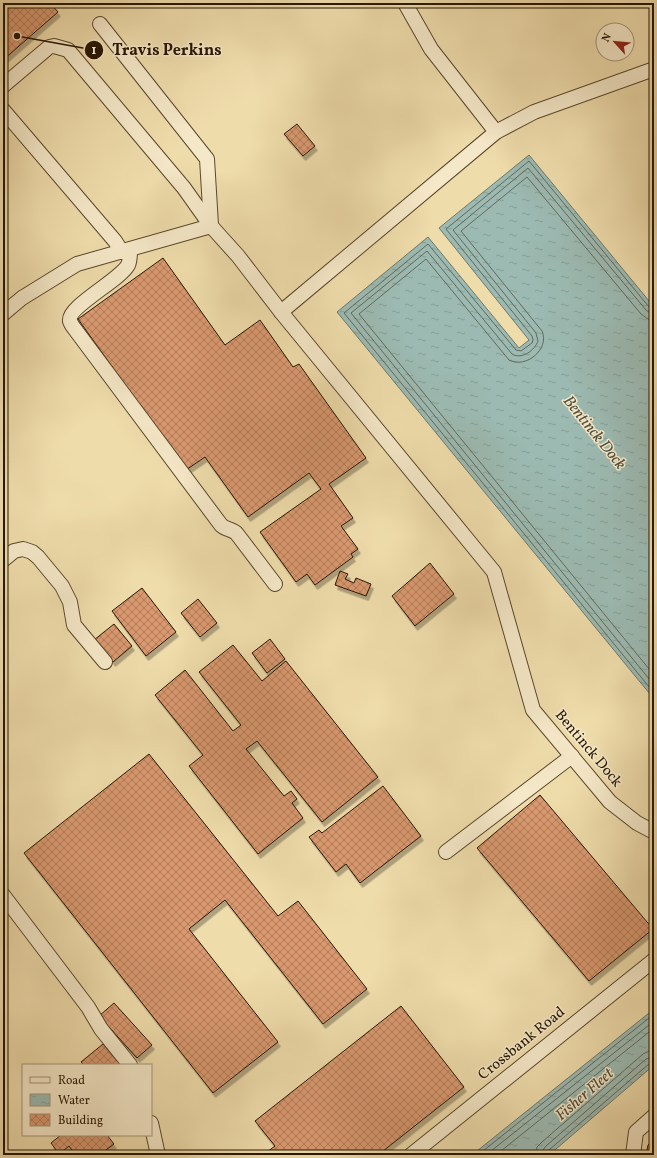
<svg xmlns="http://www.w3.org/2000/svg" width="657" height="1158" viewBox="0 0 657 1158" font-family="Vollkorn,serif">
<style>
.water{fill:url(#water-ripples);stroke:#6d786b}
.lines{fill:none;stroke-linecap:round;stroke-linejoin:round}
.shore{stroke:#626859;stroke-width:1}
.building{fill:url(#building-cross-hatch);stroke:#271600;filter:url(#shadow)}
.minor-casing{stroke:#59482b;stroke-width:16}
.minor{stroke:#f5e8c8;stroke-width:14}
.labels{text-anchor:middle;dominant-baseline:central;stroke-width:3;stroke-linejoin:round;paint-order:stroke}
.street-label{font-size:15px;fill:#271600;stroke:#f5e8c8}
.water-label{font-size:16px;font-style:italic;fill:#504f3e;stroke:#f5e8c8}
.leader{fill:none;stroke:#271600;stroke-width:1.5}
.callout-dot{fill:#271600;stroke:#f5e8c8;stroke-width:1.5}
.mark-label{font-size:12px;text-anchor:middle;font-weight:bold;fill:#fff}
.callout-label{font-size:16px;text-anchor:middle;font-weight:bold;fill:#271600;stroke:#f5e8c8;stroke-width:3;stroke-linejoin:round;paint-order:stroke}
</style>
<defs>
<pattern id="water-ripples" width="26" height="14" patternUnits="userSpaceOnUse"><rect width="26" height="14" fill="#9cbab2"/><path d="M2 4q2-2 4 0t4 0M15 11q2-2 4 0t4 0" fill="none" stroke="#869f97"/></pattern>
<pattern id="building-cross-hatch" width="8" height="8" patternUnits="userSpaceOnUse"><rect width="8" height="8" fill="#d9986f"/><path d="M0 0l8 8M0 8l8-8" fill="none" stroke="#b07b59"/></pattern>
<filter id="shadow"><feDropShadow dx="2.5" dy="4.5" stdDeviation="0" flood-color="#0004"/></filter>
</defs>
<rect width="100%" height="100%" fill="#efdcab"/>
<filter id="stains"><feTurbulence type="fractalNoise" baseFrequency=".005" numOctaves="4"/><feColorMatrix values="0 0 0 0 .2 0 0 0 0 .09 0 0 0 0 .02 0 0 0 .5 -.17"/></filter>
<radialGradient id="worn" r=".72"><stop offset=".6" stop-color="#630" stop-opacity="0"/><stop offset="1" stop-color="#630" stop-opacity=".3"/></radialGradient>
<g class="water">
<path d="M 529,155 L 654,307 L 654,699 L 337,312 L 428,237 L 519,348 L 529,340 L 439,228 Z"/>
<path d="M 654,1009 L 654,1065 L 549,1155 L 472,1155 Z"/>
</g>
<g class="lines">
<g class="shore">
<path d="M 654,309 L 649,307 L 529,161 L 446,229 L 532,336 L 533,340 L 532,343 L 521,351 L 516,350 L 428,244 L 344,313 L 654,693"/>
<path d="M 654,314 L 650,313 L 646,310 L 528,168 L 453,230 L 536,333 L 538,341 C 535,350 522,360 512,354 L 427,251 L 351,313 L 654,685"/>
<path d="M 654,320 L 648,319 L 641,314 L 527,177 L 461,231 L 542,331 C 550,349 526,369 509,360 L 426,259 L 359,314 L 654,675"/>
<path d="M 478,1155 L 654,1014"/>
<path d="M 486,1155 L 654,1021"/>
<path d="M 496,1155 L 654,1028"/>
<path d="M 536,1155 L 537,1147 L 542,1142 L 643,1054 L 649,1051 L 654,1051"/>
<path d="M 542,1155 L 543,1150 L 546,1146 L 646,1059 L 654,1057"/>
<path d="M 547,1155 L 549,1150 L 650,1063 L 654,1062"/>
</g>
</g>
<g class="building">
<path d="M 3,3 L 50,3 L 58,12 L 3,60 Z"/>
<path d="M 297,124 L 315,146 L 303,156 L 284,134 Z"/>
<path d="M 163,258 L 225,345 L 260,320 L 293,367 L 299,364 L 366,458 L 329,484 L 353,518 L 341,526 L 358,549 L 351,554 L 353,557 L 315,585 L 307,574 L 296,582 L 260,532 L 321,489 L 309,473 L 248,517 L 205,457 L 186,470 L 78,319 Z"/>
<path d="M 430,563 L 454,594 L 415,626 L 392,596 Z"/>
<path d="M 340,571 L 348,574 L 345,579 L 354,583 L 356,578 L 371,584 L 366,596 L 335,585 Z"/>
<path d="M 142,588 L 176,632 L 146,656 L 112,611 Z"/>
<path d="M 198,599 L 217,623 L 200,637 L 181,613 Z"/>
<path d="M 114,624 L 132,646 L 113,662 L 94,640 Z"/>
<path d="M 270,639 L 285,659 L 267,673 L 252,653 Z"/>
<path d="M 233,645 L 262,681 L 286,661 L 378,777 L 322,822 L 257,741 L 246,749 L 284,796 L 291,791 L 297,799 L 292,803 L 303,818 L 258,854 L 189,766 L 203,755 L 155,695 L 185,670 L 233,731 L 241,725 L 199,672 Z"/>
<path d="M 149,754 L 278,916 L 298,901 L 367,989 L 323,1024 L 225,900 L 189,929 L 278,1042 L 213,1093 L 24,853 Z"/>
<path d="M 383,786 L 421,836 L 360,883 L 346,864 L 336,872 L 309,837 L 319,830 L 322,833 Z"/>
<path d="M 540,795 L 653,929 L 589,981 L 477,848 Z"/>
<path d="M 114,1003 L 152,1045 L 137,1058 L 99,1016 Z"/>
<path d="M 401,1006 L 464,1087 L 378,1155 L 263,1155 L 275,1146 L 255,1121 Z"/>
<path d="M 103,1044 L 121,1065 L 84,1065 L 81,1062 Z"/>
<path d="M 61,1135 L 107,1135 L 114,1144 L 99,1155 L 76,1155 L 69,1146 L 59,1154 L 51,1143 Z"/>
<path d="M 654,1140 L 654,1155 L 646,1155 L 648,1145 Z"/>
</g>
<g class="lines">
<defs>
<g id="minor">
<path d="M 405,3 L 431,49 L 496,132"/>
<path d="M 100,24 L 207,159 L 211,225"/>
<path d="M 3,86 L 49,47 L 54,46 L 68,50 L 184,188 L 211,226"/>
<path d="M 3,110 L 115,241 L 122,252"/>
<path d="M 130,250 C 130,255 130,261 128,265 C 120,280 67,307 70,321 C 71,325 75,329 77,332 L 221,525 C 226,530 233,529 237,534 L 275,584"/>
<path d="M 281,312 L 496,132 L 534,112 L 654,69"/>
<path d="M 3,314 L 22,298 L 77,264 L 211,226 L 238,256 L 281,312 L 494,572 L 533,710 L 610,802 L 637,823 L 654,832"/>
<path d="M 3,560 L 14,551 L 23,549 L 32,552 L 38,557 L 62,586 L 70,602 L 74,625 L 105,662"/>
<path d="M 446,852 L 572,756"/>
<path d="M 3,895 L 88,1007 L 101,1029 L 130,1065"/>
<path d="M 151,1123 L 158,1155"/>
<path d="M 411,1155 L 654,960"/>
<path d="M 633,1155 L 636,1132 L 654,1116"/>
</g>
</defs>
<use href="#minor" class="minor-casing"/>
<use href="#minor" class="minor"/>
</g>
<g class="labels">
<g class="street-label">
<text transform="translate(588 749) rotate(50)">Bentinck Dock</text>
<text transform="translate(522 1044) rotate(-39)">Crossbank Road</text>
</g>
<g class="water-label">
<text transform="translate(594 433) rotate(51)">Bentinck Dock</text>
<text transform="translate(585 1095) rotate(-41)">Fisher Fleet</text>
</g>
</g>
<path class="leader" d="M17 36L94 50"/>
<g class="callout-dot">
<circle cx="17" cy="36" r="4"/>
<circle cx="94" cy="50" r="10"/>
</g>
<g class="mark-label">
<text x="94" y="54">1</text>
</g>
<g class="callout-label">
<text x="167" y="55">Travis Perkins</text>
</g>
<rect width="657" height="1158" fill="none" stroke="#efdcab" stroke-width="16"/>
<rect x="4" y="4" width="649" height="1150" fill="none" stroke="#271600" stroke-width="2"/>
<rect x="8" y="8" width="641" height="1142" fill="none" stroke="#271600"/>
<rect x="22" y="1064" width="130" height="72" fill="#f5e8c8" stroke="#a39478"/>
<rect x="30" y="1077" width="20" height="6" fill="#f5e8c8" stroke="#a39478"/>
<text x="58" y="1084" font-size="12" fill="#271600">Road</text>
<rect x="30" y="1094" width="20" height="12" fill="url(#water-ripples)" stroke="#a39478"/>
<text x="58" y="1104" font-size="12" fill="#271600">Water</text>
<rect x="30" y="1114" width="20" height="12" fill="url(#building-cross-hatch)" stroke="#a39478"/>
<text x="58" y="1124" font-size="12" fill="#271600">Building</text>
<g transform="translate(615 42) rotate(297)"><circle r="19" fill="#f5e8c8" stroke="#a39478"/>
<path d="M0-3L7 15L0 10L-7 15Z" fill="#8f2418"/>
<text y="-6" font-size="11" font-weight="bold" text-anchor="middle" fill="#271600">N</text>
</g>
<rect width="100%" height="100%" filter="url(#stains)"/>
<rect width="100%" height="100%" fill="url(#worn)"/>
</svg>
